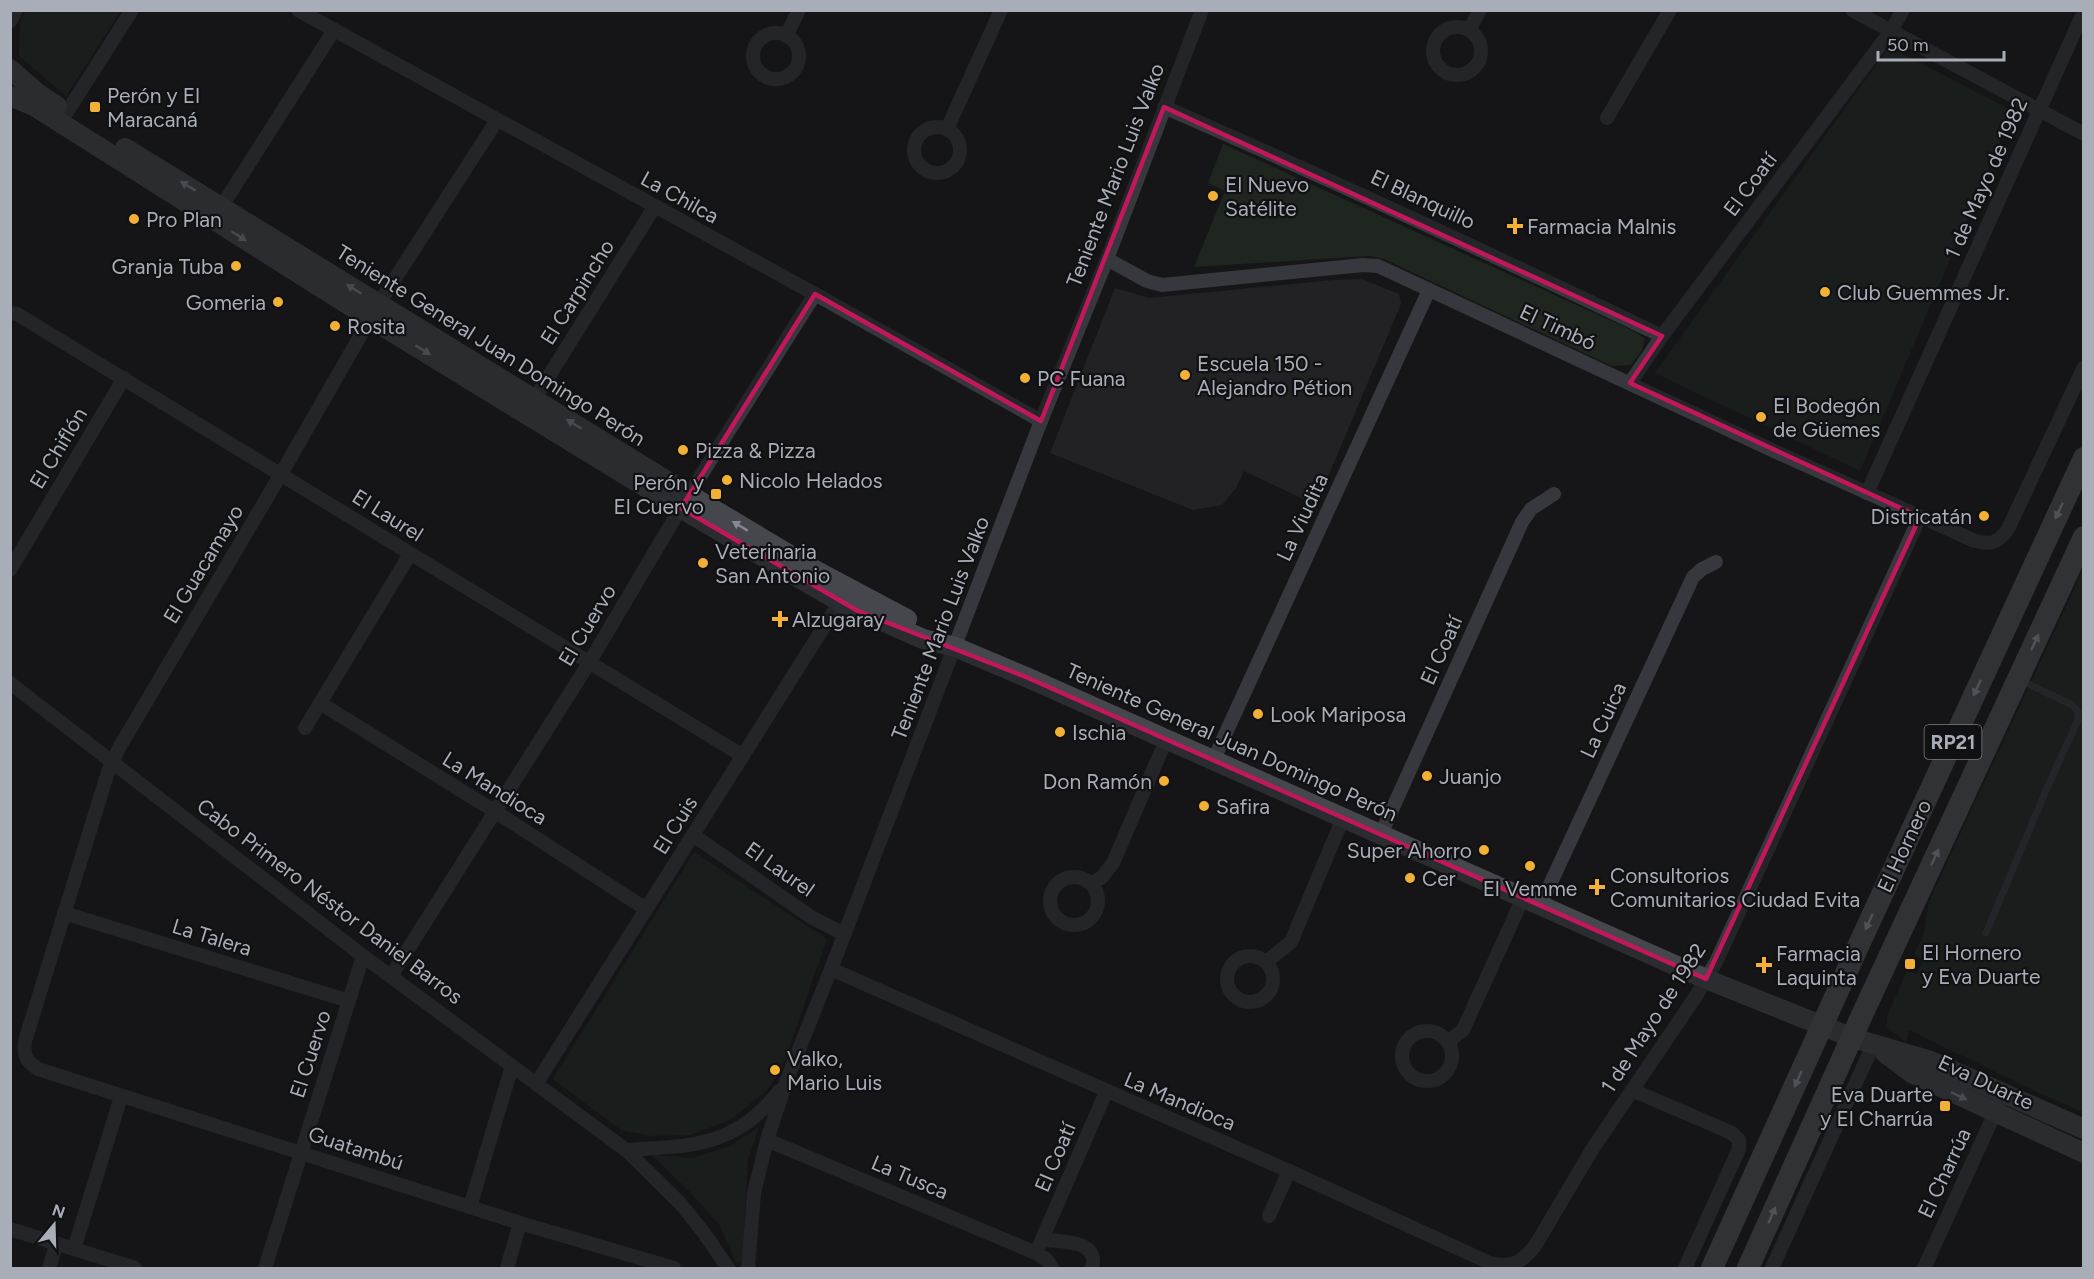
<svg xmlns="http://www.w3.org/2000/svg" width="2094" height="1279" viewBox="0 0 2094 1279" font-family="Figtree,sans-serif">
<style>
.built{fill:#222225}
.green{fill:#1e261f}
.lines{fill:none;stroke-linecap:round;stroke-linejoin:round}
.service{stroke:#37383d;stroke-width:7}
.minor{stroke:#37383d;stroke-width:14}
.tertiary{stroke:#37383d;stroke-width:16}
.secondary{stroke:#45474d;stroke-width:20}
.primary{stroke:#53555c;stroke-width:22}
.oneway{fill:#858993}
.oneway2{fill:#979ba6}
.marked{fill:none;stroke:#c2185b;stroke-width:4.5;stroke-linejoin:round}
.poi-dot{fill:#f2b134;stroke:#111113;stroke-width:2}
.labels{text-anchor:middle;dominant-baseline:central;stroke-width:4.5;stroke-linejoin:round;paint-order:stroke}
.shield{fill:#111113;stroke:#7b7e86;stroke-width:1.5}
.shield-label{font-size:20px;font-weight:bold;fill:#a8adb8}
.poi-label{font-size:21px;fill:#a8adb8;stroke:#111113;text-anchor:start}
.street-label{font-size:21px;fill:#a8adb8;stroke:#111113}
</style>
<rect width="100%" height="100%" fill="#161618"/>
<path class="built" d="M 1362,279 L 1399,294 L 1401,304 L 1316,505 L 1244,471 L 1236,488 L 1222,505 L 1193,510 L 1050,453 L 1115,288 L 1149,298 L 1333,280 Z"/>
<g class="green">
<path d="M 26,11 L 26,10 L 121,11 L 66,96 L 19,56 L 20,20 Z"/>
<path d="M 1889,47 L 2013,111 L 1860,471 L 1655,373 Z"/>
<path d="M 1223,144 L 1636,332 L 1645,339 L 1642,350 L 1631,365 L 1612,366 L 1384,259 L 1369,256 L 1194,267 L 1225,191 L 1208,183 Z"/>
<path d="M 2083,570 L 2083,1112 L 2041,1094 L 1909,1030 L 1906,1042 L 1887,1027 L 1887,1016 L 1907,971 L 1917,974 L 1923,959 L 1914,955 L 1924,933 L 1929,901 Z"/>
<path d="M 694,852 L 827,939 L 782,1068 L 767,1090 L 730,1120 L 690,1135 L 652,1136 L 621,1130 L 553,1079 Z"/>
<path d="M 759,1127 L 748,1160 L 742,1261 L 736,1262 L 719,1224 L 689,1191 L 652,1155 L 692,1158 L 728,1147 Z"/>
</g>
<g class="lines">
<path class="service" d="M 1986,933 L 2047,788 L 2078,720 L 2078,712 L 2072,705 L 2020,680"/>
<g class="minor">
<path d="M 298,10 L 815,294 L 1041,421"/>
<path d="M 1852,10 L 2084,134"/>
<circle cx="1457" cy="51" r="24"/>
<path d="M 1469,30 L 1480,10"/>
<circle cx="776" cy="56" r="23"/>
<path d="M 786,36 L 799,10"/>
<path d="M 1164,107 C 1332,180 1497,257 1662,336"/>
<path d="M 67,112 L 132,10"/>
<path d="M 1607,118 L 1670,10"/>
<path d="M 497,120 L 378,305 L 281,474 L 119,748 L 108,772 L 25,1041 C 23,1055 26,1061 38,1069 L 520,1223 L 674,1268"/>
<circle cx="937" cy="150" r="23"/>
<path d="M 947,129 L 1001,10"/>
<path d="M 222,206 L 334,30"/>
<path d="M 1107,259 L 1147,281 L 1162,285 L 1363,265 L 1378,266 L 1785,456 L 1975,541 C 1991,545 1998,543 2008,529 L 2084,367"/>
<path d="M 10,313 L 17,314 L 743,756"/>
<path d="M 1630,383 L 1662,336 L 1890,32 L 1903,10"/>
<path d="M 534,400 L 655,206"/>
<path d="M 1867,493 L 2084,11"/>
<path d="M 10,570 L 124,378"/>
<path d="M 10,683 L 363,956 L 626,1150 L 680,1203 L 704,1233 L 728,1268"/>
<path d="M 320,703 L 496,812 L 646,909"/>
<path d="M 305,728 L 410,554"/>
<path d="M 1213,761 L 1429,290"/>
<path d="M 1381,834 L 1522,522 L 1531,509 L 1554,494"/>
<path d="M 693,835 L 811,917 L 844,934"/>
<circle cx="1074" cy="901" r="24"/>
<path d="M 1091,884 L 1102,877 L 1113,863 L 1166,740"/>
<path d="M 1540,906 L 1693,577 L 1702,569 L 1716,562"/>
<path d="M 64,913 L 349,1001"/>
<circle cx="1250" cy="979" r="23"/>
<path d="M 1266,962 L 1291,942 L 1343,818"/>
<path d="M 831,969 L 1289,1171 L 1490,1263 C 1511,1269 1522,1262 1535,1246 L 1593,1148 L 1696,996 L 1716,962 L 1920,517"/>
<path d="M 391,976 L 589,663 L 686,499 L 815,294"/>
<circle cx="1427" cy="1056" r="25"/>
<path d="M 1448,1042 L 1463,1030 L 1523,898"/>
<path d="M 536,1084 L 844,595"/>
<path d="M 1632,1090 L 1732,1133 L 1739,1140 L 1739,1149 L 1685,1268"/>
<path d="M 767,1140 L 1036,1253 L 1047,1260 L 1052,1268"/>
<path d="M 626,1150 C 691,1146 736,1147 779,1091"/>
<path d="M 470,1207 L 512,1066"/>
<path d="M 1269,1216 L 1289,1171"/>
<path d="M 10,1229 L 135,1268"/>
<path d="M 1042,1240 C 1061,1241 1100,1240 1092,1268"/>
<path d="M 74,1249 L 121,1097"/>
<path d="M 1036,1253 L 1106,1092"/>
<path d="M 49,1268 L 56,1245"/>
<path d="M 265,1268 L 363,956"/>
<path d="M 507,1268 L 520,1223"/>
<path d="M 748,1268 L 754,1193 L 767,1140 L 786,1082 L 831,969 L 1041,421 L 1107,259 L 1202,10"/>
<path d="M 1772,1268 L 1873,1045"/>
<path d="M 1924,1268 L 1999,1104"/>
</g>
<path class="tertiary" d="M 10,20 L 15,10"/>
<g class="secondary">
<path d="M 10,69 L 36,92 L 57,106"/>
<path d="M 10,96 L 34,106 L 371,319 L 655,493 L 840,602 L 923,639 L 955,647 L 1026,677 L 1706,979 L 1853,1038 L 1928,1060 L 2084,1129"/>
<path d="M 125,148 L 708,506 L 815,570 L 907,619"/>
<path d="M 1885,1053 L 1913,1074 L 2084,1153"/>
</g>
<g class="primary">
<path d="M 1712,1268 L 1861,940 L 2084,458"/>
<path d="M 1748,1268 L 1862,1015 L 2084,537"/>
</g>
</g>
<defs><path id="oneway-solid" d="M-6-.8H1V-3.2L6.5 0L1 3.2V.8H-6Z" transform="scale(1.5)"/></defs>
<g class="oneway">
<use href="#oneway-solid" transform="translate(188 186) rotate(-149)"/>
<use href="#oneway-solid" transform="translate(239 236) rotate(32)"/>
<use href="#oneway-solid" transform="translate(354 289) rotate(-148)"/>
<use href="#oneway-solid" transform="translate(423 350) rotate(32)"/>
<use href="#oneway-solid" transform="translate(574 424) rotate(-148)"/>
<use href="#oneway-solid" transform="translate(740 526) rotate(-149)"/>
<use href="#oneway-solid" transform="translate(1959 1096) rotate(26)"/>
</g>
<g class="oneway2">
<use href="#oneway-solid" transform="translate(2059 511) rotate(115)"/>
<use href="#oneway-solid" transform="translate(2035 642) rotate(-65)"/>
<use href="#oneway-solid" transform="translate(1977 688) rotate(115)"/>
<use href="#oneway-solid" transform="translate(1935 857) rotate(-65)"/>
<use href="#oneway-solid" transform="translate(1869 922) rotate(115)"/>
<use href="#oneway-solid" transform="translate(1798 1079) rotate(114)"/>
<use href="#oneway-solid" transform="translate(1772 1215) rotate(-66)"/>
</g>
<path d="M0 0H2094V1279H0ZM 1164,107 L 1662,336 L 1630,383 L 1920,517 L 1706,979 L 1026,677 L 858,611 L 681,508 L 815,294 L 1041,421 Z" fill="#161618" fill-opacity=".55" fill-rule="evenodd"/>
<path class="marked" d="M 1164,107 L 1662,336 L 1630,383 L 1920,517 L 1706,979 L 1026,677 L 858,611 L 681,508 L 815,294 L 1041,421 Z"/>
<g class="poi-dot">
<rect x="89" y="101" width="12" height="12" rx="3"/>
<circle cx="1213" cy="196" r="6"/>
<circle cx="134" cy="219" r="6"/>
<path d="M1512 217h6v6h6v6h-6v6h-6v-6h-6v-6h6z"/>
<circle cx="236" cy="266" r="6"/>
<circle cx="1825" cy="292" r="6"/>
<circle cx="278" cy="302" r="6"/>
<circle cx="335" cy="326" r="6"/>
<circle cx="1185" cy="375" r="6"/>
<circle cx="1025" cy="378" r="6"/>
<circle cx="1761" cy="417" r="6"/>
<circle cx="683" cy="450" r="6"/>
<circle cx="727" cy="480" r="6"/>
<rect x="710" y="488" width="12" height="12" rx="3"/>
<circle cx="1984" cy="516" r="6"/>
<circle cx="703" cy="563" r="6"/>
<path d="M777 610h6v6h6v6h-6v6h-6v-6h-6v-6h6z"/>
<circle cx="1258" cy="714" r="6"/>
<circle cx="1060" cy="732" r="6"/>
<circle cx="1427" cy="776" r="6"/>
<circle cx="1164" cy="781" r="6"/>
<circle cx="1204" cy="806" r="6"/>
<circle cx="1484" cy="850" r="6"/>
<circle cx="1530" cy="866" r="6"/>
<circle cx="1410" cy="878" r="6"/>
<path d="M1594 878h6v6h6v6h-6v6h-6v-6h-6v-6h6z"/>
<rect x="1904" y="958" width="12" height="12" rx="3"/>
<path d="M1761 956h6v6h6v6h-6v6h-6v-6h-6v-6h6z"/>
<circle cx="775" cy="1070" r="6"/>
<rect x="1939" y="1100" width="12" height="12" rx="3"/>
</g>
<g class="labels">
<rect class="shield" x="1924.5" y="725" width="57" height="34" rx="4.5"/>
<g class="shield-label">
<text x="1953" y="742">RP21</text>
</g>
<g class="poi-label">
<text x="107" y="95">Perón y El<tspan x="107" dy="24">Maracaná</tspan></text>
<text x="1225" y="184">El Nuevo<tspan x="1225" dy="24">Satélite</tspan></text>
<text x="146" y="219">Pro Plan</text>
<text x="1527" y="226">Farmacia Malnis</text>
<text x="224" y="266" text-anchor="end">Granja Tuba</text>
<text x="1837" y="292">Club Guemmes Jr.</text>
<text x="266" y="302" text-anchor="end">Gomeria</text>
<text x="347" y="326">Rosita</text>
<text x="1197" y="363">Escuela 150 -<tspan x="1197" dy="24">Alejandro Pétion</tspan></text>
<text x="1037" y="378">PC Fuana</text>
<text x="1773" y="405">El Bodegón<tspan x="1773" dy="24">de Güemes</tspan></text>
<text x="695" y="450">Pizza &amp; Pizza</text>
<text x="739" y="480">Nicolo Helados</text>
<text x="704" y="482" text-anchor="end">Perón y<tspan x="704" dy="24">El Cuervo</tspan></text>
<text x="1972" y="516" text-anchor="end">Districatán</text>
<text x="715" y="551">Veterinaria<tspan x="715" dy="24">San Antonio</tspan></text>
<text x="792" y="619">Alzugaray</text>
<text x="1270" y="714">Look Mariposa</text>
<text x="1072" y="732">Ischia</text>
<text x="1439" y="776">Juanjo</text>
<text x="1152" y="781" text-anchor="end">Don Ramón</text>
<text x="1216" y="806">Safira</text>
<text x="1472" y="850" text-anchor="end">Super Ahorro</text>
<text x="1610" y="875">Consultorios<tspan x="1610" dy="24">Comunitarios Ciudad Evita</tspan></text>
<text x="1422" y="878">Cer</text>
<text x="1530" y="888" text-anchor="middle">El Vemme</text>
<text x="1922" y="952">El Hornero<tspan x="1922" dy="24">y Eva Duarte</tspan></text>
<text x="1776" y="953">Farmacia<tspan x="1776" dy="24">Laquinta</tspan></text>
<text x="787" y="1058">Valko,<tspan x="787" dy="24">Mario Luis</tspan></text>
<text x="1933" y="1094" text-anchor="end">Eva Duarte<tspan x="1933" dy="24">y El Charrúa</tspan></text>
</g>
<g class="street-label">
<text transform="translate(1115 175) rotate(-69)">Teniente Mario Luis Valko</text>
<text transform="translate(1986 178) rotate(-66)">1 de Mayo de 1982</text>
<text transform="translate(1750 184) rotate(-53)">El Coatí</text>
<text transform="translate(680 197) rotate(29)">La Chilca</text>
<text transform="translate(1423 199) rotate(25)">El Blanquillo</text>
<text transform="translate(577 292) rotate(-58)">El Carpincho</text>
<text transform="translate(1558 327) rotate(25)">El Timbó</text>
<text transform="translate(491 345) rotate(32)">Teniente General Juan Domingo Perón</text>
<text transform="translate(58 448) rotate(-59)">El Chiflón</text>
<text transform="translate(388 515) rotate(32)">El Laurel</text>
<text transform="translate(1302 517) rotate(-65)">La Viudita</text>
<text transform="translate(203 564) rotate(-59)">El Guacamayo</text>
<text transform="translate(587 625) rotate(-59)">El Cuervo</text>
<text transform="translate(940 628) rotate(-69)">Teniente Mario Luis Valko</text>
<text transform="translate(1441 650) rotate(-66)">El Coatí</text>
<text transform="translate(1603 720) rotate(-65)">La Cuica</text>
<text transform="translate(1232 742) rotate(24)">Teniente General Juan Domingo Perón</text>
<text transform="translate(495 788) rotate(32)">La Mandioca</text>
<text transform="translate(675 825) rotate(-58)">El Cuis</text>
<text transform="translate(1904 846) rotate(-65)">El Hornero</text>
<text transform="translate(780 869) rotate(35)">El Laurel</text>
<text transform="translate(330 901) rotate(37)">Cabo Primero Néstor Daniel Barros</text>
<text transform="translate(212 937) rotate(17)">La Talera</text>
<text transform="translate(1653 1018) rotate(-57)">1 de Mayo de 1982</text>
<text transform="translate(310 1054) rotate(-72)">El Cuervo</text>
<text transform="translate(1986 1082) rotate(25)">Eva Duarte</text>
<text transform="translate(1180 1101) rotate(23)">La Mandioca</text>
<text transform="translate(356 1148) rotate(18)">Guatambú</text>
<text transform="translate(1055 1157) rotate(-67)">El Coatí</text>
<text transform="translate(1944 1173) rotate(-65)">El Charrúa</text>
<text transform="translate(910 1177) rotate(23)">La Tusca</text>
</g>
</g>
<rect width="2094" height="1279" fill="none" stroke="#a8adb8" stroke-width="24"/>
<g transform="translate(54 1225) rotate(19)" stroke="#111113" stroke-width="4.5" paint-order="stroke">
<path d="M0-4.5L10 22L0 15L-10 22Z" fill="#a8adb8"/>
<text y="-9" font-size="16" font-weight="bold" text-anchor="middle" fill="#a8adb8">N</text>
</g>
<path d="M1878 51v9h126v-9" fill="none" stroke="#a8adb8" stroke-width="3"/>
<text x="1887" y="51" font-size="18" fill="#a8adb8" stroke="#111113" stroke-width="4.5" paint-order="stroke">50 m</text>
</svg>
